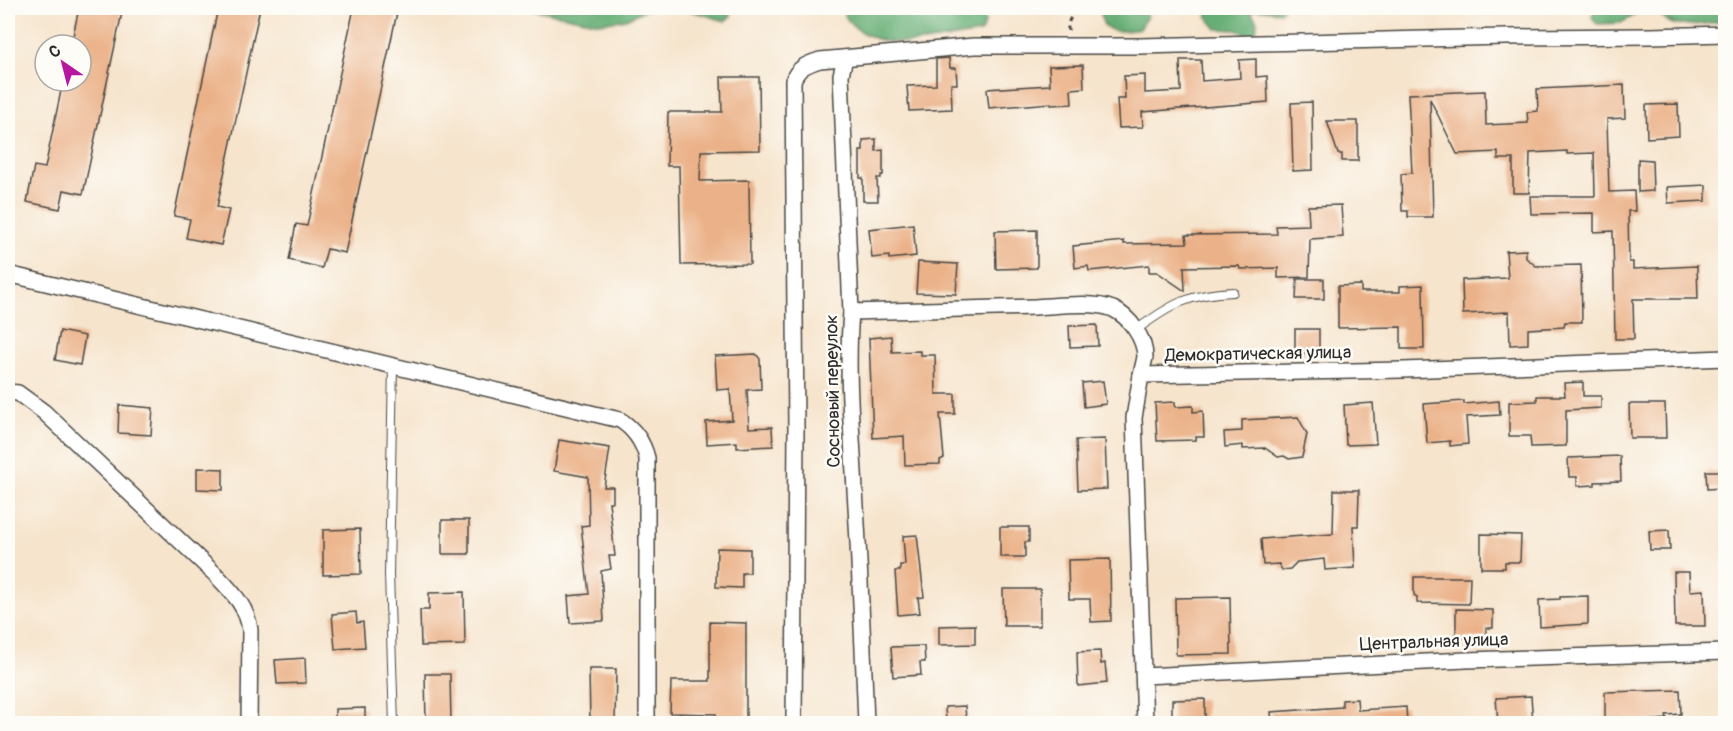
<svg xmlns="http://www.w3.org/2000/svg" width="1733" height="731" viewBox="0 0 1733 731" font-family="Pangolin,sans-serif">
<style>
.forest{fill:#66ae75;stroke:#486c50;stroke-width:1.5}
.building{fill:#ebb289}
.lines{fill:none;stroke-linecap:round;stroke-linejoin:round}
.service-casing{stroke:#494743;stroke-width:10}
.minor-casing{stroke:#494743;stroke-width:18}
.path{stroke:#494743;stroke-width:3;stroke-dasharray:4.5 4.5;stroke-linecap:butt}
.service{stroke:#fff;stroke-width:8}
.minor{stroke:#fff;stroke-width:15}
.labels{text-anchor:middle;dominant-baseline:central;stroke-width:5;stroke-linejoin:round;paint-order:stroke}
.street-label{font-size:18px;fill:#2b2b2b;stroke:#fdfcf7}
</style>
<rect width="100%" height="100%" fill="#fdfcf7"/>
<filter id="ink" filterUnits="userSpaceOnUse"><feTurbulence type="fractalNoise" baseFrequency=".0167" numOctaves="2"/><feDisplacementMap in="SourceGraphic" scale="12" xChannelSelector="R" yChannelSelector="G"/><feConvolveMatrix kernelMatrix="1 2 1 2 8 2 1 2 1" color-interpolation-filters="sRGB"/></filter>
<filter id="wash" filterUnits="userSpaceOnUse"><feTurbulence type="fractalNoise" baseFrequency=".008" numOctaves="4" result="noise"/><feDisplacementMap in="SourceGraphic" scale="24" xChannelSelector="R" yChannelSelector="G"/><feGaussianBlur stdDeviation="1.35" result="paint"/><feColorMatrix in="noise" values="0 0 0 0 0 0 0 0 0 0 0 0 0 0 0 0 0 1.4 0 .05"/><feComposite in="paint" operator="in"/></filter>
<g filter="url(#wash)">
<rect width="100%" height="100%" fill="#f6e4cc"/>
<g class="forest">
<path d="M 525,8 L 654,8 L 644,10 L 626,19 L 600,23 Z"/>
<path d="M 681,8 L 730,8 L 731,16 L 725,21 Z"/>
<path d="M 847,8 L 975,8 C 986,15 988,23 980,33 C 936,39 874,59 844,15 Z"/>
<path d="M 1104,8 L 1147,8 L 1147,16 L 1140,29 C 1123,32 1099,36 1101,10 Z"/>
<path d="M 1205,8 L 1283,8 L 1280,12 L 1255,9 L 1251,12 L 1257,21 L 1256,34 L 1251,36 L 1237,30 L 1217,29 L 1207,17 Z"/>
<path d="M 1595,8 L 1638,8 L 1635,15 L 1621,23 L 1597,24 L 1592,17 Z"/>
<path d="M 1658,8 L 1725,8 L 1725,21 C 1705,23 1664,35 1658,8 Z"/>
</g>
<g id="blocks">
<g class="building">
<path d="M 79,8 L 123,8 L 83,194 L 64,190 L 60,209 L 27,202 L 34,166 L 45,168 L 63,81 L 81,81 L 81,45 L 71,45 Z"/>
<path d="M 218,8 L 260,8 L 217,207 L 229,210 L 221,245 L 186,238 L 190,219 L 174,216 Z"/>
<path d="M 354,8 L 398,8 L 345,253 L 327,249 L 322,268 L 289,260 L 296,224 L 307,226 Z"/>
<path d="M 949,58 L 950,68 L 956,68 L 957,84 L 951,84 L 952,109 L 909,111 L 907,86 L 936,85 L 936,59 Z"/>
<path d="M 1256,59 L 1256,77 L 1267,76 L 1268,102 L 1142,112 L 1143,127 L 1119,128 L 1117,99 L 1125,99 L 1124,76 L 1145,75 L 1145,93 L 1181,91 L 1180,60 L 1201,60 L 1202,81 L 1240,78 L 1239,60 Z"/>
<path d="M 1083,65 L 1084,88 L 1071,89 L 1072,104 L 1051,105 L 1051,103 L 989,108 L 987,89 L 1050,85 L 1049,66 Z"/>
<path d="M 721,77 L 759,77 L 760,150 L 701,151 L 700,181 L 749,180 L 750,264 L 681,265 L 679,166 L 667,166 L 668,112 L 722,112 Z"/>
<path d="M 1624,85 L 1625,118 L 1607,119 L 1609,192 L 1634,191 L 1635,211 L 1628,211 L 1629,262 L 1633,262 L 1633,269 L 1697,266 L 1698,299 L 1633,299 L 1634,339 L 1615,339 L 1613,231 L 1594,232 L 1594,213 L 1531,214 L 1530,196 L 1595,196 L 1594,153 L 1567,154 L 1567,151 L 1530,153 L 1529,193 L 1513,193 L 1513,159 L 1498,159 L 1498,152 L 1457,154 L 1430,99 L 1433,217 L 1408,217 L 1408,211 L 1402,211 L 1401,174 L 1412,173 L 1408,94 L 1485,91 L 1486,125 L 1528,123 L 1527,112 L 1538,111 L 1537,89 Z"/>
<path d="M 1312,102 L 1313,170 L 1293,171 L 1291,103 Z"/>
<path d="M 1678,104 L 1679,136 L 1647,138 L 1646,105 Z"/>
<path d="M 1327,121 L 1358,121 L 1358,161 L 1342,161 L 1342,154 L 1338,154 Z"/>
<path d="M 876,139 L 876,151 L 883,150 L 883,175 L 881,175 L 881,178 L 877,178 L 878,201 L 863,201 L 863,178 L 860,178 L 860,151 L 863,151 L 863,140 Z"/>
<path d="M 1638,159 L 1652,160 L 1653,191 L 1638,192 Z"/>
<path d="M 1706,185 L 1706,201 L 1668,203 L 1667,187 Z"/>
<path d="M 1341,205 L 1343,237 L 1310,239 L 1309,277 L 1278,278 L 1278,268 L 1240,269 L 1239,266 L 1184,267 L 1185,291 L 1157,272 L 1149,272 L 1149,265 L 1089,271 L 1088,266 L 1075,268 L 1073,246 L 1124,241 L 1124,244 L 1187,243 L 1186,235 L 1277,234 L 1276,226 L 1309,225 L 1308,206 Z"/>
<path d="M 913,224 L 916,256 L 889,259 L 889,256 L 872,258 L 869,229 Z"/>
<path d="M 1037,230 L 1037,268 L 996,269 L 995,231 Z"/>
<path d="M 1526,250 L 1526,258 L 1536,266 L 1581,265 L 1582,322 L 1565,322 L 1564,327 L 1528,329 L 1528,344 L 1510,345 L 1509,312 L 1463,314 L 1462,280 L 1508,278 L 1506,251 Z"/>
<path d="M 918,262 L 958,264 L 956,294 L 916,293 Z"/>
<path d="M 1297,279 L 1324,279 L 1324,299 L 1296,299 Z"/>
<path d="M 1361,285 L 1361,292 L 1400,292 L 1400,286 L 1423,285 L 1424,349 L 1401,349 L 1401,327 L 1338,328 L 1338,286 Z"/>
<path d="M 1097,325 L 1098,346 L 1070,347 L 1069,326 Z"/>
<rect x="1295" y="329" width="24" height="24"/>
<path d="M 60,331 L 85,336 L 80,365 L 55,360 Z"/>
<path d="M 891,336 L 892,352 L 920,351 L 920,355 L 935,355 L 936,394 L 955,394 L 955,414 L 940,414 L 944,458 L 940,460 L 940,464 L 905,465 L 904,436 L 873,438 L 869,338 Z"/>
<path d="M 756,354 L 760,359 L 761,389 L 747,390 L 749,428 L 772,427 L 773,446 L 737,448 L 737,442 L 707,444 L 706,422 L 732,420 L 730,389 L 717,390 L 715,356 Z"/>
<path d="M 1103,381 L 1106,404 L 1084,407 L 1082,383 Z"/>
<path d="M 1583,382 L 1583,396 L 1601,396 L 1601,408 L 1566,410 L 1566,446 L 1531,447 L 1530,436 L 1509,436 L 1509,402 L 1537,401 L 1537,396 L 1565,396 L 1564,383 Z"/>
<path d="M 1464,401 L 1464,404 L 1499,401 L 1500,415 L 1466,417 L 1468,444 L 1450,446 L 1450,441 L 1427,443 L 1424,404 Z"/>
<path d="M 1175,402 L 1175,407 L 1193,406 L 1193,412 L 1203,411 L 1204,437 L 1196,437 L 1196,440 L 1157,441 L 1155,403 Z"/>
<path d="M 1373,403 L 1376,444 L 1346,445 L 1344,405 Z"/>
<path d="M 1629,404 L 1665,404 L 1666,438 L 1630,438 Z"/>
<path d="M 119,405 L 153,408 L 151,435 L 118,433 Z"/>
<path d="M 1298,417 L 1307,434 L 1302,457 L 1289,459 L 1284,456 L 1278,457 L 1265,448 L 1243,449 L 1243,445 L 1225,447 L 1224,432 L 1242,431 L 1242,420 Z"/>
<path d="M 1105,439 L 1107,489 L 1078,490 L 1076,440 Z"/>
<path d="M 559,440 L 610,448 L 604,487 L 613,487 L 613,502 L 609,502 L 615,556 L 609,556 L 611,569 L 601,571 L 604,621 L 570,623 L 568,596 L 589,594 L 581,526 L 589,525 L 588,477 L 554,471 Z"/>
<path d="M 1620,456 L 1621,481 L 1595,482 L 1595,485 L 1577,486 L 1577,477 L 1569,477 L 1568,458 Z"/>
<path d="M 197,468 L 223,469 L 223,490 L 197,489 Z"/>
<path d="M 1706,471 L 1721,471 L 1722,488 L 1707,489 Z"/>
<path d="M 1334,490 L 1359,490 L 1358,526 L 1353,526 L 1355,568 L 1325,570 L 1324,559 L 1297,562 L 1290,569 L 1282,570 L 1279,564 L 1263,565 L 1261,539 L 1333,534 Z"/>
<rect x="442" y="520" width="27" height="34"/>
<path d="M 1000,527 L 1029,527 L 1029,542 L 1025,542 L 1025,557 L 1000,557 Z"/>
<path d="M 360,529 L 361,574 L 323,575 L 323,530 Z"/>
<path d="M 1669,530 L 1670,550 L 1650,550 L 1649,531 Z"/>
<path d="M 1481,534 L 1521,535 L 1520,562 L 1505,562 L 1505,568 L 1481,568 Z"/>
<path d="M 917,535 L 924,597 L 918,598 L 920,613 L 898,615 L 895,571 L 900,571 L 900,565 L 905,565 L 903,536 Z"/>
<path d="M 717,548 L 750,549 L 750,573 L 742,573 L 742,588 L 716,587 Z"/>
<path d="M 1110,559 L 1111,621 L 1091,622 L 1090,599 L 1069,599 L 1068,560 Z"/>
<path d="M 1674,572 L 1689,572 L 1690,591 L 1704,590 L 1705,626 L 1675,626 Z"/>
<path d="M 1414,577 L 1470,577 L 1469,604 L 1417,603 L 1417,597 L 1414,595 Z"/>
<path d="M 1003,589 L 1040,589 L 1040,626 L 1004,626 Z"/>
<path d="M 464,592 L 465,645 L 421,646 L 420,610 L 429,610 L 429,593 Z"/>
<path d="M 1588,596 L 1588,624 L 1540,627 L 1539,600 L 1560,599 L 1560,597 Z"/>
<path d="M 1230,597 L 1231,654 L 1176,655 L 1175,598 Z"/>
<path d="M 1456,609 L 1493,610 L 1493,628 L 1486,628 L 1486,638 L 1456,638 Z"/>
<path d="M 356,612 L 357,623 L 363,622 L 365,647 L 335,649 L 332,614 Z"/>
<path d="M 710,622 L 746,623 L 746,723 L 716,723 L 716,714 L 670,713 L 671,681 L 710,681 Z"/>
<path d="M 975,625 L 975,644 L 939,645 L 939,626 Z"/>
<path d="M 924,646 L 925,662 L 920,662 L 921,675 L 893,677 L 891,647 Z"/>
<path d="M 1100,651 L 1101,664 L 1105,663 L 1107,683 L 1078,686 L 1077,652 Z"/>
<path d="M 305,658 L 306,683 L 277,684 L 275,660 Z"/>
<path d="M 589,669 L 616,669 L 615,723 L 590,723 Z"/>
<path d="M 425,674 L 450,674 L 451,723 L 426,723 Z"/>
<path d="M 1680,690 L 1681,714 L 1666,715 L 1667,719 L 1644,721 L 1644,723 L 1611,723 L 1605,720 L 1605,692 Z"/>
<path d="M 1531,696 L 1533,723 L 1498,723 L 1496,698 Z"/>
<path d="M 1205,699 L 1205,723 L 1172,723 L 1172,700 Z"/>
<path d="M 1357,699 L 1358,710 L 1406,707 L 1407,723 L 1272,723 L 1271,712 L 1342,707 L 1342,700 Z"/>
<path d="M 965,706 L 966,720 L 946,722 L 945,707 Z"/>
<path d="M 365,708 L 365,723 L 335,723 L 335,709 Z"/>
</g>
</g>
</g>
<g filter="url(#ink)">
<use href="#blocks" fill-opacity="0" stroke="#494743" stroke-width="1.5"/>
<g class="lines">
<defs>
<g id="service">
<path d="M 1136,330 C 1172,304 1188,294 1233,292"/>
<path d="M 393,365 L 389,574 L 394,724"/>
</g>
<g id="minor">
<path d="M 845,58 L 841,75 L 851,312 C 846,371 852,431 855,490 C 860,568 863,646 866,724"/>
<path d="M 8,274 L 620,420 C 634,429 643,442 647,458 L 647,724"/>
<path d="M 851,312 C 912,310 974,309 1035,307 C 1057,306 1093,301 1113,309 C 1130,317 1145,339 1145,357 C 1144,363 1142,369 1141,375"/>
<path d="M 8,392 L 18,393 L 44,412 L 216,575 C 232,592 247,606 250,630 L 249,724"/>
<path d="M 1144,676 L 1466,660 L 1726,652"/>
<path d="M 794,724 L 796,428 L 793,81 C 797,68 807,64 820,60 L 974,46 L 1140,46 L 1505,37 L 1650,36 L 1726,34"/>
<path d="M 1145,724 L 1134,418 L 1141,375 L 1403,370 L 1726,358"/>
</g>
</defs>
<use href="#service" class="service-casing"/>
<use href="#minor" class="minor-casing"/>
<path class="path" d="M 1068,31 C 1067,18 1073,14 1084,8"/>
<use href="#service" class="service"/>
<use href="#minor" class="minor"/>
</g>
</g>
<g class="labels">
<g class="street-label">
<text transform="translate(1258 354) rotate(-1)">Демократическая улица</text>
<text transform="translate(833 391) rotate(-91)">Сосновый переулок</text>
<text transform="translate(1434 642) rotate(-2)">Центральная улица</text>
</g>
</g>
<rect width="1733" height="731" fill="none" stroke="#fdfcf7" stroke-width="30"/>
<g transform="translate(63 63) rotate(325)"><circle r="28" fill="#fdfcf7" stroke="#a9a8a5" stroke-width="1.5"/>
<path d="M0-4.5L10 22L0 15L-10 22Z" fill="#b5179e"/>
<text y="-9" font-size="16" font-weight="bold" text-anchor="middle" fill="#2b2b2b">С</text>
</g>
</svg>
